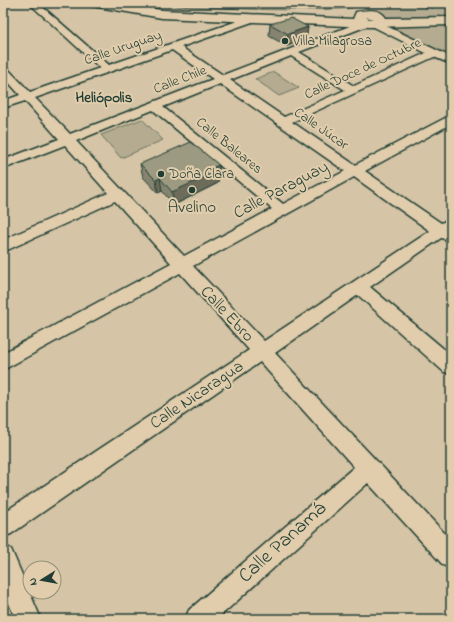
<svg xmlns="http://www.w3.org/2000/svg" width="454" height="622" viewBox="0 0 454 622" font-family="'Indie Flower',sans-serif">
<style>
.green{fill:#b4ab90;stroke:#6a7462}
.lines{fill:none;stroke-linecap:round;stroke-linejoin:round}
.street-casing{stroke:#1f3d34;stroke-width:3}
.secondary-casing{stroke:#1f3d34;stroke-width:3}
.path{stroke:#1f3d34;stroke-width:1.5;stroke-dasharray:2 2;stroke-linecap:butt}
.street{fill:#e1cdac;fill-rule:evenodd}
.secondary{fill:#e1cdac;fill-rule:evenodd}
.wall{fill:#86846f;stroke:#1f3d34}
.shaded-wall{fill:#6d6c5a;stroke:#1f3d34}
.building{fill:#9c9a81;stroke:#1f3d34}
.poi-dot{fill:#1f3d34;stroke:#e1cdac;stroke-width:1.5}
.labels{text-anchor:middle;dominant-baseline:central;stroke-width:4;stroke-linejoin:round;paint-order:stroke}
.far-poi-label{font-size:14px;fill:#1f3d34;stroke:#e1cdac;text-anchor:start}
.far-street-label{font-size:14px;fill:#1f3d34;stroke:#e1cdac}
.far-neighbourhood-label{font-size:15px;font-weight:bold;fill:#1f3d34;stroke:#e1cdac}
.street-label{font-size:17px;fill:#1f3d34;stroke:#e1cdac}
.poi-label{font-size:17px;fill:#1f3d34;stroke:#e1cdac}
.near-street-label{font-size:20px;fill:#1f3d34;stroke:#e1cdac}
</style>
<rect width="100%" height="100%" fill="#d5c4a5"/>
<filter id="ink" filterUnits="userSpaceOnUse"><feTurbulence type="fractalNoise" baseFrequency=".025" numOctaves="2"/><feDisplacementMap in="SourceGraphic" scale="8" xChannelSelector="R" yChannelSelector="G"/><feConvolveMatrix kernelMatrix="1 2 1 2 8 2 1 2 1" color-interpolation-filters="sRGB"/></filter>
<g filter="url(#ink)">
<g class="green">
<path d="M 156,3 L 353,3 L 352,8 C 308,11 264,10 220,8 C 199,7 177,7 156,3 Z"/>
<path d="M 360,3 L 451,3 L 451,56 L 394,28 Z"/>
<path d="M 274,72 L 299,88 L 279,96 L 255,79 Z"/>
<path d="M 142,119 L 163,140 L 121,158 L 101,135 Z"/>
</g>
<g class="lines">
<defs>
<g id="street">
<path d="M 29,3 L 38,3 L 109,65 L 252,16 L 257,19 L 255,21 L 181,47 L 223,75 L 368,19 L 376,21 L 451,57 L 451,64 L 434,57 L 292,122 L 355,165 L 451,115 L 451,124 L 365,171 L 441,223 L 451,219 L 451,241 L 441,238 L 370,287 L 451,355 L 451,374 L 444,372 L 358,295 L 275,353 L 451,540 L 451,569 L 443,565 L 368,483 L 217,619 L 185,619 L 189,610 L 354,467 L 260,362 L 11,534 L 3,537 L 3,513 L 249,350 L 180,273 L 3,370 L 3,353 L 171,263 L 115,201 L 3,252 L 3,240 L 108,193 L 65,145 L 3,169 L 3,160 L 59,139 L 25,101 L 3,108 L 3,101 L 20,95 L 3,76 L 3,67 L 7,68 L 30,92 L 100,68 ZM 370,25 L 426,53 L 354,86 L 299,52 ZM 172,50 L 213,79 L 70,134 L 35,98 ZM 291,56 L 345,90 L 284,117 L 230,80 ZM 220,84 L 345,171 L 283,204 L 163,107 ZM 153,110 L 272,209 L 184,256 L 76,141 ZM 354,177 L 430,231 L 264,341 L 193,266 Z"/>
<path d="M 3,545 L 11,549 L 41,619 L 15,619 L 3,587 Z"/>
</g>
<path id="secondary" d="M 86,3 L 114,3 L 162,10 L 353,19 L 356,12 C 366,10 380,8 386,18 L 451,17 L 451,25 L 370,27 L 162,18 L 92,6 L 88,5 ZM 366,17 L 373,19 L 369,19 Z"/>
</defs>
<use href="#street" class="street-casing"/>
<use href="#secondary" class="secondary-casing"/>
<g class="path">
<path d="M 419,3 L 427,8"/>
<path d="M 424,3 L 432,8"/>
</g>
<use href="#street" class="street"/>
<use href="#secondary" class="secondary"/>
</g>
<g class="wall">
<path d="M 270,24 L 308,27 L 306,39 L 287,46 L 269,36 Z"/>
<path d="M 140,164 L 219,165 L 219,178 L 218,178 L 218,183 L 174,205 L 162,191 L 158,193 L 143,177 Z"/>
</g>
<g class="shaded-wall">
<path d="M 308,27 L 306,39 L 287,46 L 288,34 Z"/>
<path d="M 219,165 L 219,178 L 218,178 L 218,183 L 174,205 L 172,192 L 214,167 Z"/>
<path d="M 160,178 L 162,191 L 158,193 L 156,180 Z"/>
</g>
<g class="building">
<path d="M 291,18 L 308,27 L 288,34 L 270,24 Z"/>
<path d="M 191,142 L 219,165 L 214,167 L 218,171 L 172,192 L 160,178 L 156,180 L 140,164 Z"/>
</g>
</g>
<g class="poi-dot">
<circle cx="285" cy="41" r="4"/>
<circle cx="161" cy="174" r="4"/>
<circle cx="192" cy="190" r="4"/>
</g>
<g class="labels">
<g class="far-poi-label">
<text x="293" y="41">Villa Milagrosa</text>
<text x="169" y="174">Doña Clara</text>
</g>
<g class="far-street-label">
<text transform="translate(123 48) rotate(-19)">Calle Uruguay</text>
<text transform="translate(363 69) rotate(-25)">Calle Doce de Octubre</text>
<text transform="translate(180 80) rotate(-21)">Calle Chile</text>
<text transform="translate(321 129) rotate(35)">Calle Júcar</text>
<text transform="translate(229 146) rotate(39)">Calle Baleares</text>
</g>
<g class="far-neighbourhood-label">
<text x="104" y="98">Heliópolis</text>
</g>
<g class="street-label">
<text transform="translate(281 190) rotate(-28)">Calle Paraguay</text>
<text transform="translate(227 314) rotate(47)">Calle Ebro</text>
<text transform="translate(197 395) rotate(-34)">Calle Nicaragua</text>
</g>
<g class="poi-label">
<text x="192" y="207">Avelino</text>
</g>
<g class="near-street-label">
<text transform="translate(283 543) rotate(-42)">Calle Panamá</text>
</g>
</g>
<rect width="454" height="622" fill="none" stroke="#e1cdac" stroke-width="16"/>
<rect x="8" y="8" width="438" height="606" fill="none" stroke="#1f3d34" stroke-width="1.5" filter="url(#ink)"/>
<g transform="translate(42 580) rotate(259)"><circle r="19" fill="#e1cdac" stroke="#93937c"/>
<path d="M0-3L7 15L0 10L-7 15Z" fill="#1f3d34"/>
<text y="-6" font-size="11" font-weight="bold" text-anchor="middle" fill="#1f3d34">N</text>
</g>
</svg>
